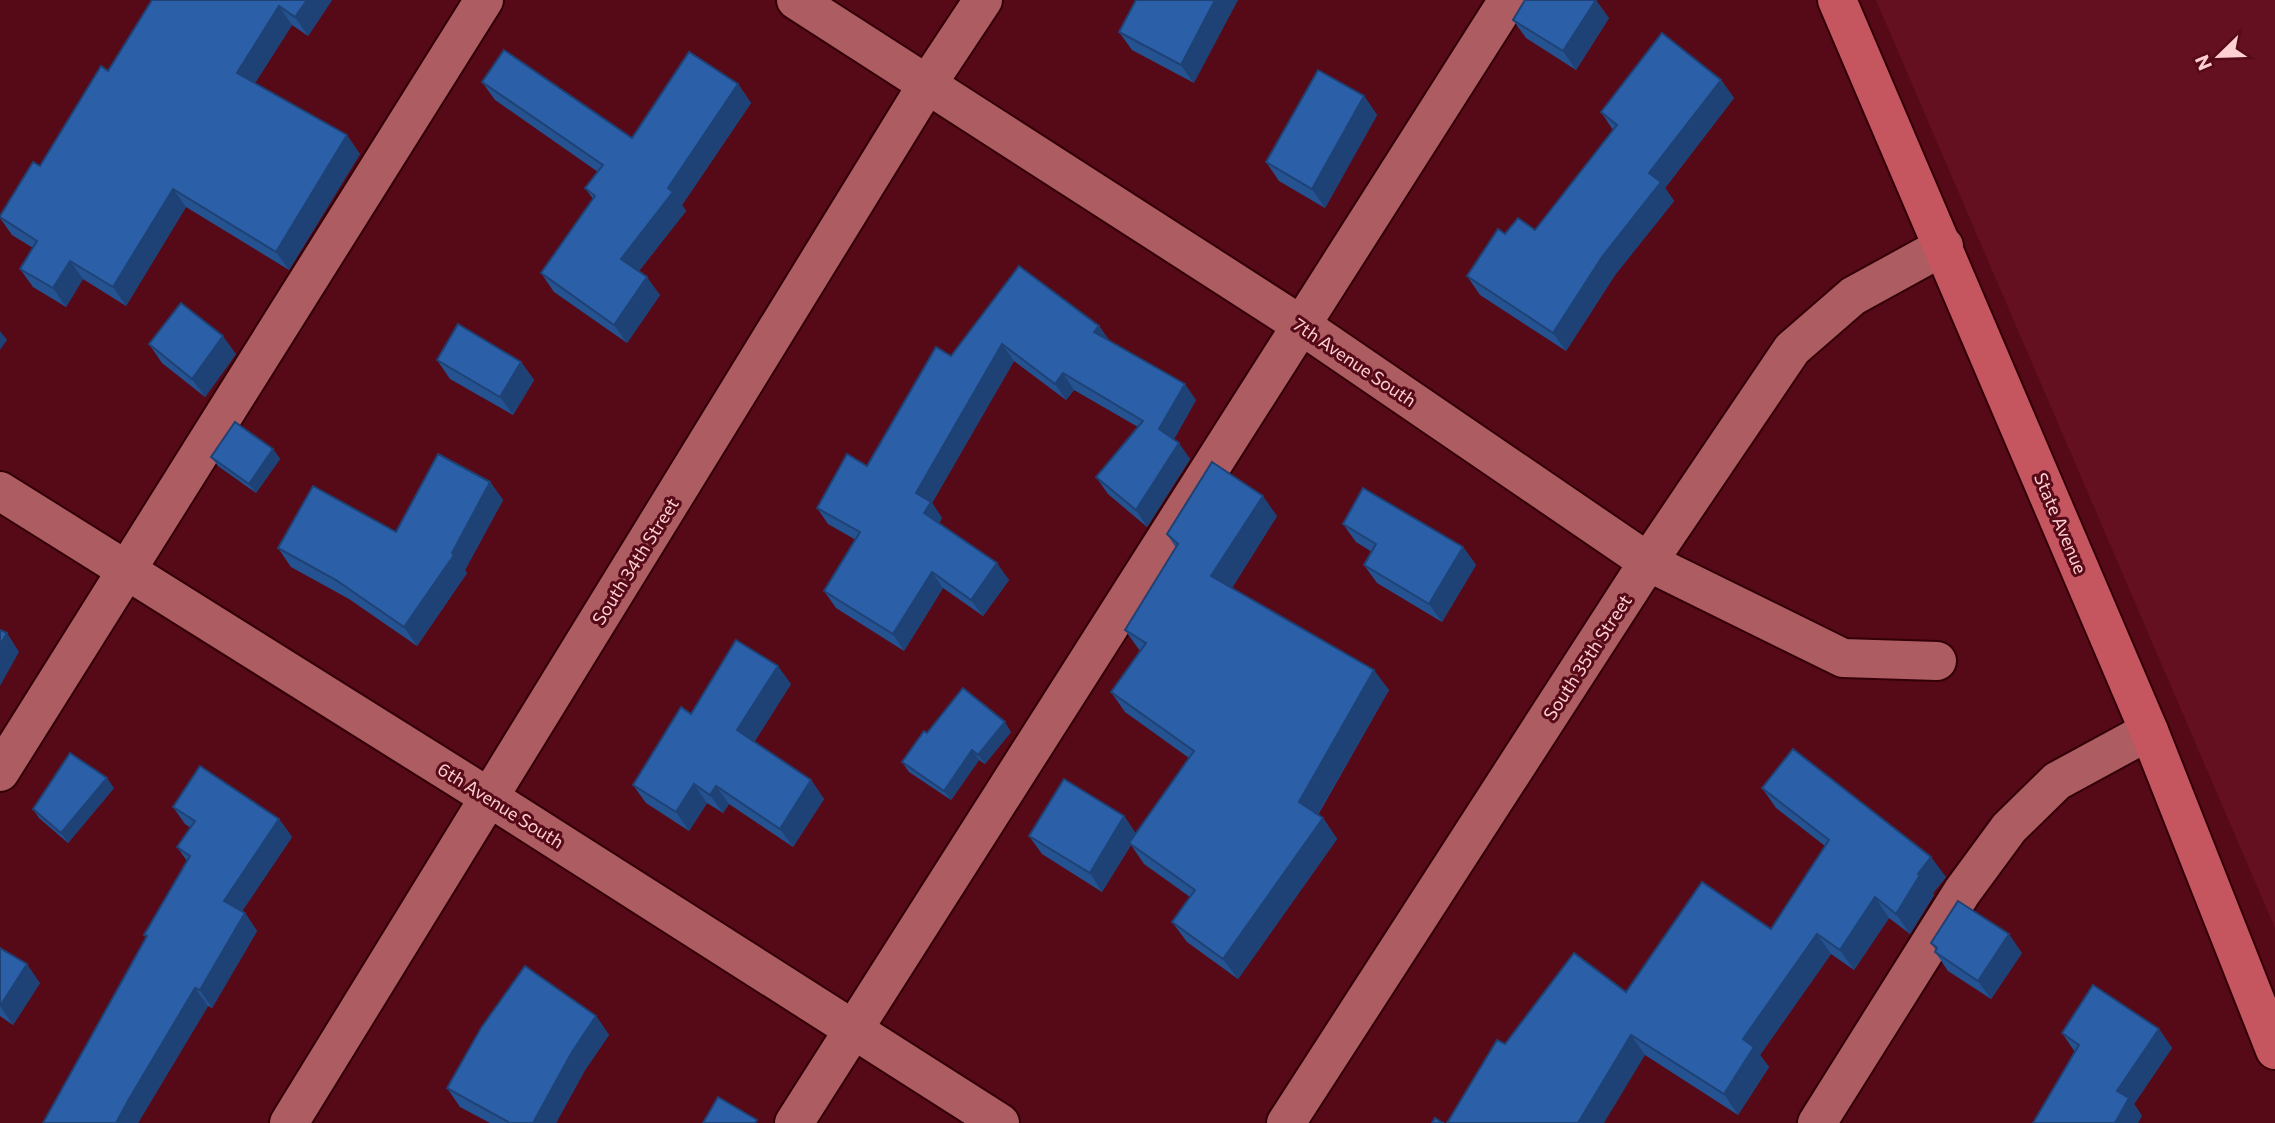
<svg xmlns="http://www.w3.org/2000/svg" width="2275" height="1123" viewBox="0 0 2275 1123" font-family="Commissioner,sans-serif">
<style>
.built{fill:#641020}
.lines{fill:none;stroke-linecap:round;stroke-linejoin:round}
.minor-casing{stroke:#320006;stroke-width:42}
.major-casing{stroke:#320006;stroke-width:42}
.minor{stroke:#ad5c61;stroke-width:38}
.major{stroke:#c5555f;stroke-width:38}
.wall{fill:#255290}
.shaded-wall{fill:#1e4275}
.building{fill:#2b5fa7;stroke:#1e4275;stroke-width:2}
.labels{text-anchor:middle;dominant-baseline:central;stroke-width:6;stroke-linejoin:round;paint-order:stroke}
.street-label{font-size:18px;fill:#ffd0d1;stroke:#560a18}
</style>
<rect width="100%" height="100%" fill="#560a18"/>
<path class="built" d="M 1876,0 L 2275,0 L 2275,928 Z"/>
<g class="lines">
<defs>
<g id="minor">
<path d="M 796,0 L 1301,325 L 1648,562 L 1843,658 L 1937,661"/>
<path d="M 0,491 L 490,798 L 1000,1123"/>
<path d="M 0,772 L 484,0"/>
<path d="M 289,1123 L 928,83 L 983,0"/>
<path d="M 794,1123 L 1508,0"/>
<path d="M 1286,1123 L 1648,562 L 1792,349 L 1853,296 L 1944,246"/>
<path d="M 1817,1123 L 1962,892 L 2009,828 L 2057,781 L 2149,731"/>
</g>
<path id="major" d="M 1837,0 L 2149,731 L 2275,1050"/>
</defs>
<use href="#minor" class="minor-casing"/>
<use href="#major" class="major-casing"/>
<use href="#minor" class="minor"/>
<use href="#major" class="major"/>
</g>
<g class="wall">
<path d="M 152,0 L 332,0 L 308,36 L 292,25 L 255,83 L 360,154 L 289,270 L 186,207 L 126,306 L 83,279 L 66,307 L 33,287 L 20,269 L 33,248 L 12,235 L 0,218 L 40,166 L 108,71 Z"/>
<path d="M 1136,0 L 1194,83 L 1132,50 L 1119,32 Z"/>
<path d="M 1609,18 L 1576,70 L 1526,38 L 1513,20 Z"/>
<path d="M 1721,80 L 1734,98 L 1665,188 L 1674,201 L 1615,275 L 1566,351 L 1480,295 L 1467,276 L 1505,234 L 1535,230 L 1613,130 L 1601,112 Z"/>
<path d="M 482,82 L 632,138 L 738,84 L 751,103 L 682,205 L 686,211 L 639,271 L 660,295 L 627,343 L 554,292 L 541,273 L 593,199 L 585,188 L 598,172 L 495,100 Z"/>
<path d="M 1364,96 L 1377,115 L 1325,208 L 1279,181 L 1266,162 Z"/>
<path d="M 1099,326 L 1109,340 L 1196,400 L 1174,439 L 1190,459 L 1147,527 L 1108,494 L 1096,477 L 1138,427 L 1074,390 L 1066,400 L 1014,361 L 932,503 L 942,518 L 939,523 L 1009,580 L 983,616 L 943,588 L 904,651 L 836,608 L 824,591 L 856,540 L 828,524 L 817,508 L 867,466 L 951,356 Z"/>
<path d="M 149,344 L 236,354 L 205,397 L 162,363 Z"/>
<path d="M 437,360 L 521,362 L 534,380 L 513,415 L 450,379 Z"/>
<path d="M 273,449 L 280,459 L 256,493 L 218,466 L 211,457 Z"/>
<path d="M 490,482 L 503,500 L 465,570 L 467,573 L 417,646 L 349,599 L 291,567 L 278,548 L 396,532 Z"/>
<path d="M 1277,516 L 1232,588 L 1389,690 L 1318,815 L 1323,818 L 1337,839 L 1238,979 L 1187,942 L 1172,922 L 1190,897 L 1144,864 L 1131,845 L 1102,892 L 1042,854 L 1029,836 L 1124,816 L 1136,834 L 1189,758 L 1125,712 L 1111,692 L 1140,651 L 1125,630 L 1176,548 L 1167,534 Z"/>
<path d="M 1343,524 L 1463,547 L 1476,565 L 1442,622 L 1377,583 L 1364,565 L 1372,552 L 1356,542 Z"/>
<path d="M 791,684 L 754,742 L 811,780 L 824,799 L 793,847 L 729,804 L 723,813 L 707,803 L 689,831 L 646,803 L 633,785 L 691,714 Z"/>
<path d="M 1011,732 L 985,764 L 979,760 L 951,800 L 909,772 L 902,762 L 927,733 Z"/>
<path d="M 114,788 L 68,843 L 39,818 L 33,809 Z"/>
<path d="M 1762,788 L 1946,877 L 1933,893 L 1934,895 L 1910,934 L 1889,918 L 1854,970 L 1831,954 L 1760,1055 L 1769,1067 L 1738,1115 L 1645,1055 L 1505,1044 L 1771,929 L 1825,846 L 1776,808 Z"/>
<path d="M 173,807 L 279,819 L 292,837 L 242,911 L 245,913 L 257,931 L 212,1008 L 208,1006 L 138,1123 L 43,1123 L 146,937 L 144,935 L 187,861 L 177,847 L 191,828 L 185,824 Z"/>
<path d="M 1931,943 L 2022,953 L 1991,999 L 1948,971 L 1935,952 L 1936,950 Z"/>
<path d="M 0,948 L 40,983 L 13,1025 L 0,1016 Z"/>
<path d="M 596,1016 L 609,1035 L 585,1070 L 556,1123 L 490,1123 L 460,1107 L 447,1088 Z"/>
<path d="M 2159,1029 L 2172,1048 L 2134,1104 L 2142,1116 L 2075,1052 L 2062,1033 Z"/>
</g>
<g class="shaded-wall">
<path d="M 307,0 L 332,0 L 308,36 L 295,17 Z"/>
<path d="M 1215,0 L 1238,0 L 1194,83 L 1181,65 Z"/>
<path d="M 1596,0 L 1609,18 L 1576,70 L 1563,51 Z"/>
<path d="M 279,6 L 292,25 L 250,91 L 237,73 Z"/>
<path d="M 1721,80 L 1734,98 L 1665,188 L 1674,201 L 1615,275 L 1566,351 L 1553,333 L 1649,173 Z"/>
<path d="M 738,84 L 751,103 L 682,205 L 686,211 L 634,277 L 621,259 Z"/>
<path d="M 1364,96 L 1377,115 L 1325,208 L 1312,189 Z"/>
<path d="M 347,135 L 360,154 L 289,270 L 276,252 Z"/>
<path d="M 173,189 L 186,207 L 126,306 L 113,287 Z"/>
<path d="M 70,261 L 83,279 L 66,307 L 53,288 Z"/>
<path d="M 647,277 L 660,295 L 627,343 L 614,325 Z"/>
<path d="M 1099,326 L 1110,342 L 1094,332 Z"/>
<path d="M 0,331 L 7,340 L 0,350 Z"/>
<path d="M 223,336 L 236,354 L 205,397 L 192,379 Z"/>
<path d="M 1002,344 L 1014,361 L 932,503 L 942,518 L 936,529 L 924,513 L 916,493 Z"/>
<path d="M 521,362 L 534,380 L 513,415 L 500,397 Z"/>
<path d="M 1063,373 L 1074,390 L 1066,400 L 1055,384 Z"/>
<path d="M 1185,384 L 1196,400 L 1170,446 L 1159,429 Z"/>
<path d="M 1179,443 L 1190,459 L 1147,527 L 1136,510 Z"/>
<path d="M 273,449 L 280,459 L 256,493 L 249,484 Z"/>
<path d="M 490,482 L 503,500 L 465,570 L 467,573 L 417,646 L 404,627 L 452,553 Z"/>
<path d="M 1263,496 L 1277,516 L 1226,597 L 1211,576 Z"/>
<path d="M 1463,547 L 1476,565 L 1442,622 L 1429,604 Z"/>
<path d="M 997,563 L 1009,580 L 983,616 L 971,600 Z"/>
<path d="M 932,572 L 943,588 L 904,651 L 893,634 Z"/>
<path d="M 7,633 L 19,652 L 0,686 L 0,645 Z"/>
<path d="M 778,666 L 791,684 L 750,749 L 737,730 Z"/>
<path d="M 1374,670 L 1389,690 L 1313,822 L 1299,802 Z"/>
<path d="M 1005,722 L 1011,732 L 985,764 L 978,755 Z"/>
<path d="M 972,750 L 979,760 L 951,800 L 944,791 Z"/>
<path d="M 107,778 L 114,788 L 68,843 L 61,833 Z"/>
<path d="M 811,780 L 824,799 L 793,847 L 780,829 Z"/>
<path d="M 694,784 L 707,803 L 689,831 L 676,812 Z"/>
<path d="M 716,786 L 729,804 L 723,813 L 710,795 Z"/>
<path d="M 1124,816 L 1137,835 L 1102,892 L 1090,873 Z"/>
<path d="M 1323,818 L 1337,839 L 1238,979 L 1223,959 Z"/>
<path d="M 279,819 L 292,837 L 237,919 L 224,901 Z"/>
<path d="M 1931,857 L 1946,877 L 1933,893 L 1934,895 L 1910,934 L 1896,914 L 1918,874 Z"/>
<path d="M 1875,897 L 1889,918 L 1854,970 L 1840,950 Z"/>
<path d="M 245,913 L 257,931 L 212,1008 L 200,990 Z"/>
<path d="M 1817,934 L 1831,954 L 1760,1055 L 1769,1067 L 1738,1115 L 1724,1094 L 1743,1039 Z"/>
<path d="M 2009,934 L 2022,953 L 1991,999 L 1978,981 Z"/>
<path d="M 27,964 L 40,983 L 13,1025 L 0,1006 Z"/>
<path d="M 195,988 L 208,1006 L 138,1123 L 116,1123 L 129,1099 Z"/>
<path d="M 596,1016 L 609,1035 L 585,1070 L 556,1123 L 533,1123 L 572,1052 Z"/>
<path d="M 2159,1029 L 2172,1048 L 2134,1104 L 2142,1116 L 2138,1123 L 2115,1123 L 2117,1091 Z"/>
<path d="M 1631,1035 L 1645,1055 L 1604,1123 L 1578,1123 Z"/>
</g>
<g class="building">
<path d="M 152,0 L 307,0 L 295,17 L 279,6 L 237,73 L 347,135 L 276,252 L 173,189 L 113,287 L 70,261 L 53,288 L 20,269 L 37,241 L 0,217 L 0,216 L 33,162 L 40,166 L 101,66 L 108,71 Z"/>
<path d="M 1136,0 L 1215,0 L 1181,65 L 1119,32 Z"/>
<path d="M 1525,0 L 1596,0 L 1563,51 L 1513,20 Z"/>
<path d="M 1662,33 L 1721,80 L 1649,173 L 1661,182 L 1602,257 L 1553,333 L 1467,276 L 1498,229 L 1505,234 L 1518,218 L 1535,230 L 1617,125 L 1601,112 Z"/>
<path d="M 504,50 L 632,138 L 689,52 L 738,84 L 668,188 L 673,192 L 621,259 L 647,277 L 614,325 L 541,273 L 595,196 L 585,188 L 603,165 L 482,82 Z"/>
<path d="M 1318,70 L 1364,96 L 1312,189 L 1266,162 Z"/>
<path d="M 1019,266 L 1099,326 L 1094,332 L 1185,384 L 1159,429 L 1179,443 L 1136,510 L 1096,477 L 1143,421 L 1063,373 L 1055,384 L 1002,344 L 916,493 L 931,502 L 924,513 L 997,563 L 971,600 L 932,572 L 893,634 L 824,591 L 860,532 L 817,508 L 847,454 L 867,466 L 936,347 L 951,356 Z"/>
<path d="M 181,303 L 223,336 L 192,379 L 149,344 Z"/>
<path d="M 458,324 L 521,362 L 500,397 L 437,360 Z"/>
<path d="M 235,422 L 273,449 L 249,484 L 211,457 Z"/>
<path d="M 438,454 L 490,482 L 452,553 L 454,555 L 404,627 L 336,580 L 278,548 L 313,486 L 396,532 Z"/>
<path d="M 1212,462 L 1263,496 L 1211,576 L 1374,670 L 1299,802 L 1323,818 L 1223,959 L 1172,922 L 1195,890 L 1129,843 L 1194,751 L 1111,692 L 1146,643 L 1125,630 L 1178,544 L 1167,534 Z"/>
<path d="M 1363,488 L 1463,547 L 1429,604 L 1364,565 L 1376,544 L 1343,524 Z"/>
<path d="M 0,630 L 7,633 L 0,645 Z"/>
<path d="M 736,640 L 778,666 L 737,730 L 811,780 L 780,829 L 716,786 L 710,795 L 694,784 L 676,812 L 633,785 L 681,707 L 691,714 Z"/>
<path d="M 963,688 L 1005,722 L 978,755 L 972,750 L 944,791 L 902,762 L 924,731 L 927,733 Z"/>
<path d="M 1793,749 L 1931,857 L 1918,874 L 1920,875 L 1896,914 L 1875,897 L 1840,950 L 1817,934 L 1743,1039 L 1754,1047 L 1724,1094 L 1631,1035 L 1578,1123 L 1447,1123 L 1497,1040 L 1505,1044 L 1574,953 L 1626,992 L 1702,882 L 1771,929 L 1829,840 L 1762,788 Z"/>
<path d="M 70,753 L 107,778 L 61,833 L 33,809 Z"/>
<path d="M 200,766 L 279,819 L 224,901 L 245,913 L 200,990 L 195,988 L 129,1099 L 116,1123 L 43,1123 L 147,936 L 144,935 L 190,856 L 177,847 L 195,821 L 173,807 Z"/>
<path d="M 1064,779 L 1124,816 L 1090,873 L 1029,836 Z"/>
<path d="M 1958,901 L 2009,934 L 1978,981 L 1935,952 L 1937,948 L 1931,943 Z"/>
<path d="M 0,948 L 27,964 L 0,1006 Z"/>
<path d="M 525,966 L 596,1016 L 572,1052 L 533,1123 L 510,1123 L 447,1088 L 481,1028 Z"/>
<path d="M 2093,985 L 2159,1029 L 2117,1091 L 2129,1098 L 2115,1123 L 2033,1123 L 2079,1045 L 2062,1033 Z"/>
<path d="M 718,1097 L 757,1120 L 755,1123 L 703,1123 Z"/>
<path d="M 1435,1118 L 1443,1123 L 1432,1123 Z"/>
</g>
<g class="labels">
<g class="street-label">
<text transform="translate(1355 362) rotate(34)">7th Avenue South</text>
<text transform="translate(2061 523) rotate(67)">State Avenue</text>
<text transform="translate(635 561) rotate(-58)">South 34th Street</text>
<text transform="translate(1587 657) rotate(-57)">South 35th Street</text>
<text transform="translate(501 805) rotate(32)">6th Avenue South</text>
</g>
</g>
<g transform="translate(2219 56) rotate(247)" stroke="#560a18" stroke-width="5" paint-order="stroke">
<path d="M0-5L12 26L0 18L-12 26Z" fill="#ffd0d1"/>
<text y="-10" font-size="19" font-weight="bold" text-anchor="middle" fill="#ffd0d1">N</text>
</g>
</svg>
